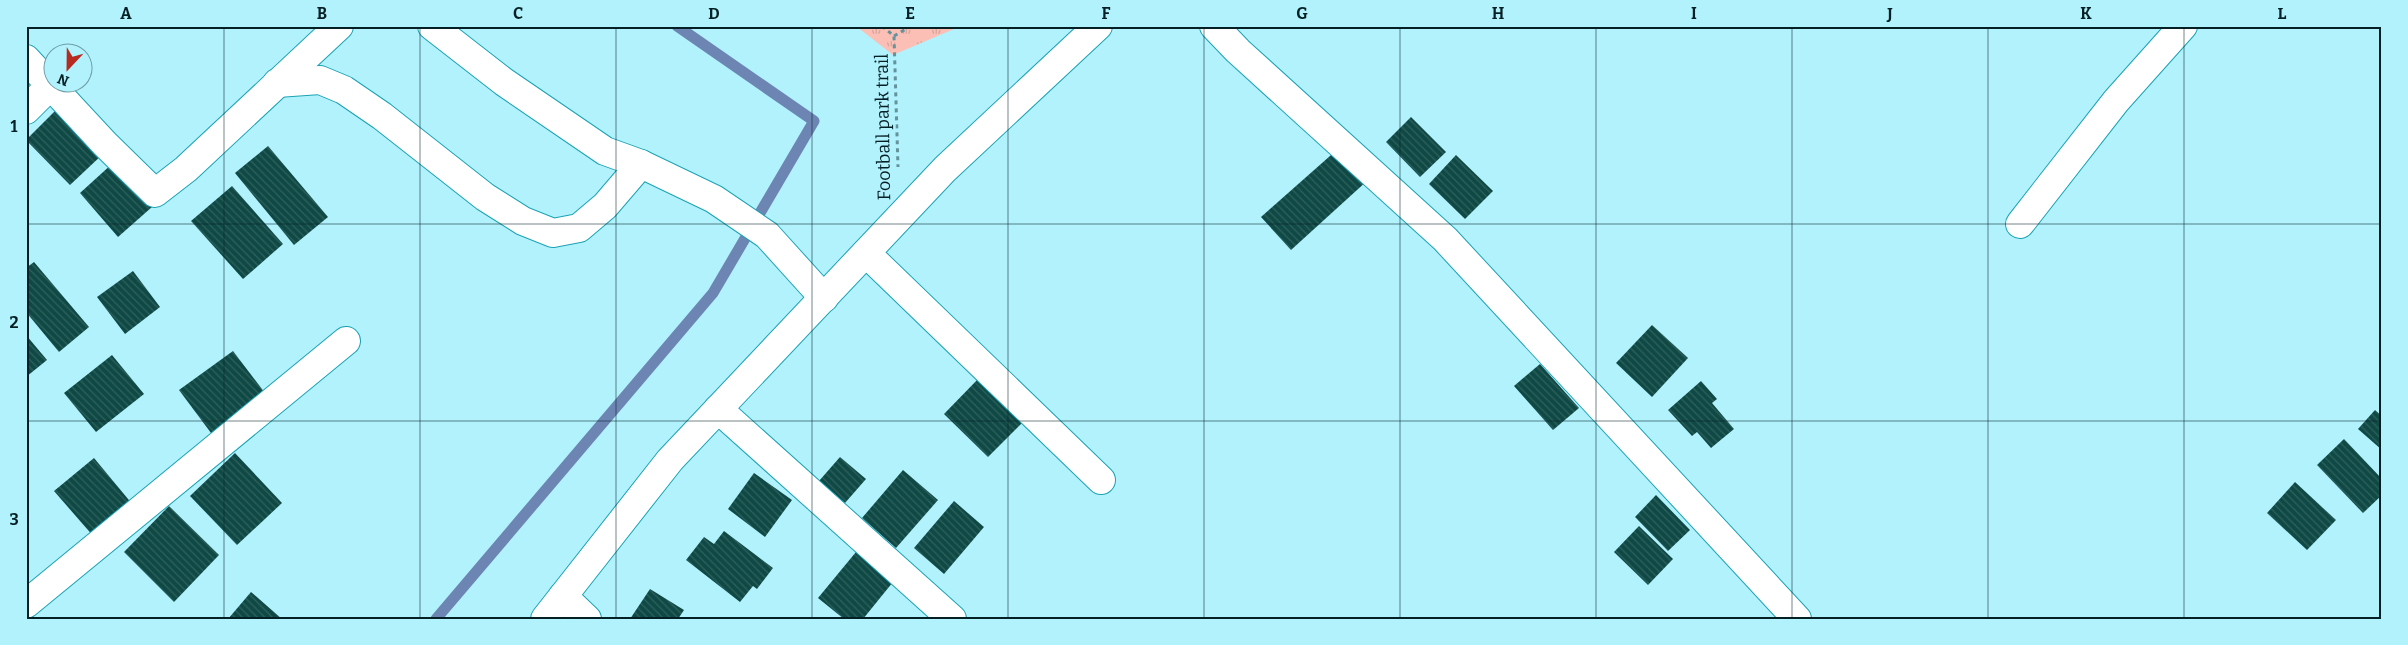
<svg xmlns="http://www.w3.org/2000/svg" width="2408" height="645" viewBox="0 0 2408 645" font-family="Bitter,serif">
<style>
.park{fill:url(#park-tufts)}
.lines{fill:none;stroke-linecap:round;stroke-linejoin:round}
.stream{stroke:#6d85b3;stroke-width:11}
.building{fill:url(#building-back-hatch)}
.street-casing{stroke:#1ba3b5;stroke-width:30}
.path{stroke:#64939b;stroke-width:3;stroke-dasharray:4 4;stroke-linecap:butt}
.street{stroke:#fff;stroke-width:28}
.grid{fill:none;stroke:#052024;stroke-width:1;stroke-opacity:0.55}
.labels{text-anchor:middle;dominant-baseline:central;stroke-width:5;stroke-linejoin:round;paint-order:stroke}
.street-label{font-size:18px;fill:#052024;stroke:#b2f2fd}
.neatline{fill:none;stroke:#052024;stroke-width:2}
.grid-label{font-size:16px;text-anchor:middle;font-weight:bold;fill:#052024}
</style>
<defs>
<pattern id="park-tufts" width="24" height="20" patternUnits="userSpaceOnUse" patternTransform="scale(1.25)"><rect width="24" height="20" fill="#fcbfb5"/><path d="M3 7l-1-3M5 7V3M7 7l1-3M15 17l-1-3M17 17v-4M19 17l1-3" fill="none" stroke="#d6a49c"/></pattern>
<pattern id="building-back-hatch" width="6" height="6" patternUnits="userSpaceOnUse" patternTransform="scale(1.25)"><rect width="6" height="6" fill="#0f4945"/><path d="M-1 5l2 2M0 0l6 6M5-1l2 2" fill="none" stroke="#30605d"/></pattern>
</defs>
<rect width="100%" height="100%" fill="#b2f2fd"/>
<path class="park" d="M 856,26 L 961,26 L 893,55 Z"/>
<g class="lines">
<path class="stream" d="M 436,619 L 713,293 L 814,121 L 677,26"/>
</g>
<g class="building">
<path d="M 59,107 L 104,153 L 70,185 L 26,140 Z"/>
<path d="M 1411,117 L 1446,152 L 1420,177 L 1386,142 Z"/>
<path d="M 268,146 L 328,217 L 294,245 L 235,173 Z"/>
<path d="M 1339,148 L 1368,180 L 1291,250 L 1261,217 Z"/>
<path d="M 1456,155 L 1493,191 L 1465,219 L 1429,184 Z"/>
<path d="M 113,163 L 152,207 L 118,237 L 80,193 Z"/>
<path d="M 232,186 L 283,244 L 243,279 L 191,221 Z"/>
<path d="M 34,262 L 89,327 L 59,352 L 26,312 L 26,268 Z"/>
<path d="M 133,271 L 160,307 L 125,334 L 97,297 Z"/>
<path d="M 1652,325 L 1688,358 L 1652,397 L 1616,363 Z"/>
<path d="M 26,335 L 47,360 L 26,377 Z"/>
<path d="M 233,351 L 268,397 L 214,437 L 179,390 Z"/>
<path d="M 112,355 L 144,394 L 96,432 L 64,393 Z"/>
<path d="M 1540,364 L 1579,408 L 1553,430 L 1514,386 Z"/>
<path d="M 979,378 L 1024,421 L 988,457 L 944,414 Z"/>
<path d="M 1701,381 L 1717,399 L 1712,403 L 1734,429 L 1711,448 L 1697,432 L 1692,436 L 1668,410 Z"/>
<path d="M 2375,410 L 2382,416 L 2382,450 L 2358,429 Z"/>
<path d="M 2344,439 L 2382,479 L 2382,495 L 2363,513 L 2317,465 Z"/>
<path d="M 235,453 L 282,503 L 237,545 L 190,496 Z"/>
<path d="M 840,457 L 866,479 L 845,503 L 819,481 Z"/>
<path d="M 94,458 L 133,505 L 94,537 L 54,491 Z"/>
<path d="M 903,470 L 938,500 L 896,548 L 862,518 Z"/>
<path d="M 754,473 L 792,500 L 765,537 L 728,509 Z"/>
<path d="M 2295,482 L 2336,520 L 2307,550 L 2267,513 Z"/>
<path d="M 1656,495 L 1690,530 L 1668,551 L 1635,517 Z"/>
<path d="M 954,501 L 984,527 L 944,574 L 914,548 Z"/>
<path d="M 169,506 L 219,555 L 174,602 L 124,552 Z"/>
<path d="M 1639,526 L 1673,559 L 1648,585 L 1614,552 Z"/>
<path d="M 724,531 L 773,568 L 757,589 L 753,586 L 740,602 L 686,560 L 704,537 L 714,544 Z"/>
<path d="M 856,552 L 893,582 L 863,619 L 844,619 L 818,598 Z"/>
<path d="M 650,589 L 684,610 L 678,619 L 630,619 Z"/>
<path d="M 251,592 L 282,619 L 228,619 Z"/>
</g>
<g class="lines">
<defs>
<g id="street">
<path d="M 432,26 L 504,82 L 605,151 L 641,164 L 714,199 L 767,235 L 824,298"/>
<path d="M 1214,26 L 1238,51 L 1445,239 L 1797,619"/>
<path d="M 26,59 L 105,144 L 155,193 L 186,169 L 339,26"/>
<path d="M 277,83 L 320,80 L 344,90 L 382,116 L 485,197 L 523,221 L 553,233 L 579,228 L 605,206 L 641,164"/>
<path d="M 26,110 L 51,85"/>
<path d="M 2020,224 L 2116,101 L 2183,26"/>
<path d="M 866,253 L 1101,480"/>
<path d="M 718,409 L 952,619"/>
<path d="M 563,596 L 587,619"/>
<path d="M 26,604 L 346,341"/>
<path d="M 545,619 L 670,460 L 945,169 L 1098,26"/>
</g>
</defs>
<use href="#street" class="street-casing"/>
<g class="path">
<path d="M 882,26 L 894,36 L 898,167"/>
<path d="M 894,36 L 911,26"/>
</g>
<use href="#street" class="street"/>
</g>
<path class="grid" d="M 224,26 L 224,619M 420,26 L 420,619M 616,26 L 616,619M 812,26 L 812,619M 1008,26 L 1008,619M 1204,26 L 1204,619M 1400,26 L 1400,619M 1596,26 L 1596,619M 1792,26 L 1792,619M 1988,26 L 1988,619M 2184,26 L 2184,619M 26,224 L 2382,224M 26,421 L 2382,421"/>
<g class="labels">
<g class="street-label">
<text transform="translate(883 127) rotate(-91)">Football park trail</text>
</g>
</g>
<rect width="2408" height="645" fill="none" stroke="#b2f2fd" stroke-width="55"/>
<g transform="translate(68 68) rotate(202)"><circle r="24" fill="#b2f2fd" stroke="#6d9ea6"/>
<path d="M0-4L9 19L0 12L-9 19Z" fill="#b82a20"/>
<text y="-8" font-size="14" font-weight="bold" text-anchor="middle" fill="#052024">N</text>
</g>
<rect x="28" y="28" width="2352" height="590" class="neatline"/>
<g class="grid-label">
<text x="126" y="19">A</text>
<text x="322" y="19">B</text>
<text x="518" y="19">C</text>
<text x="714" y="19">D</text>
<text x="910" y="19">E</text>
<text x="1106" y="19">F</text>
<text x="1302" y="19">G</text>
<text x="1498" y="19">H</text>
<text x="1694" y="19">I</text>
<text x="1890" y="19">J</text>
<text x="2086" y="19">K</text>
<text x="2282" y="19">L</text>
<text x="14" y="132">1</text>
<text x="14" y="328">2</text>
<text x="14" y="525">3</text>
</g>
</svg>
